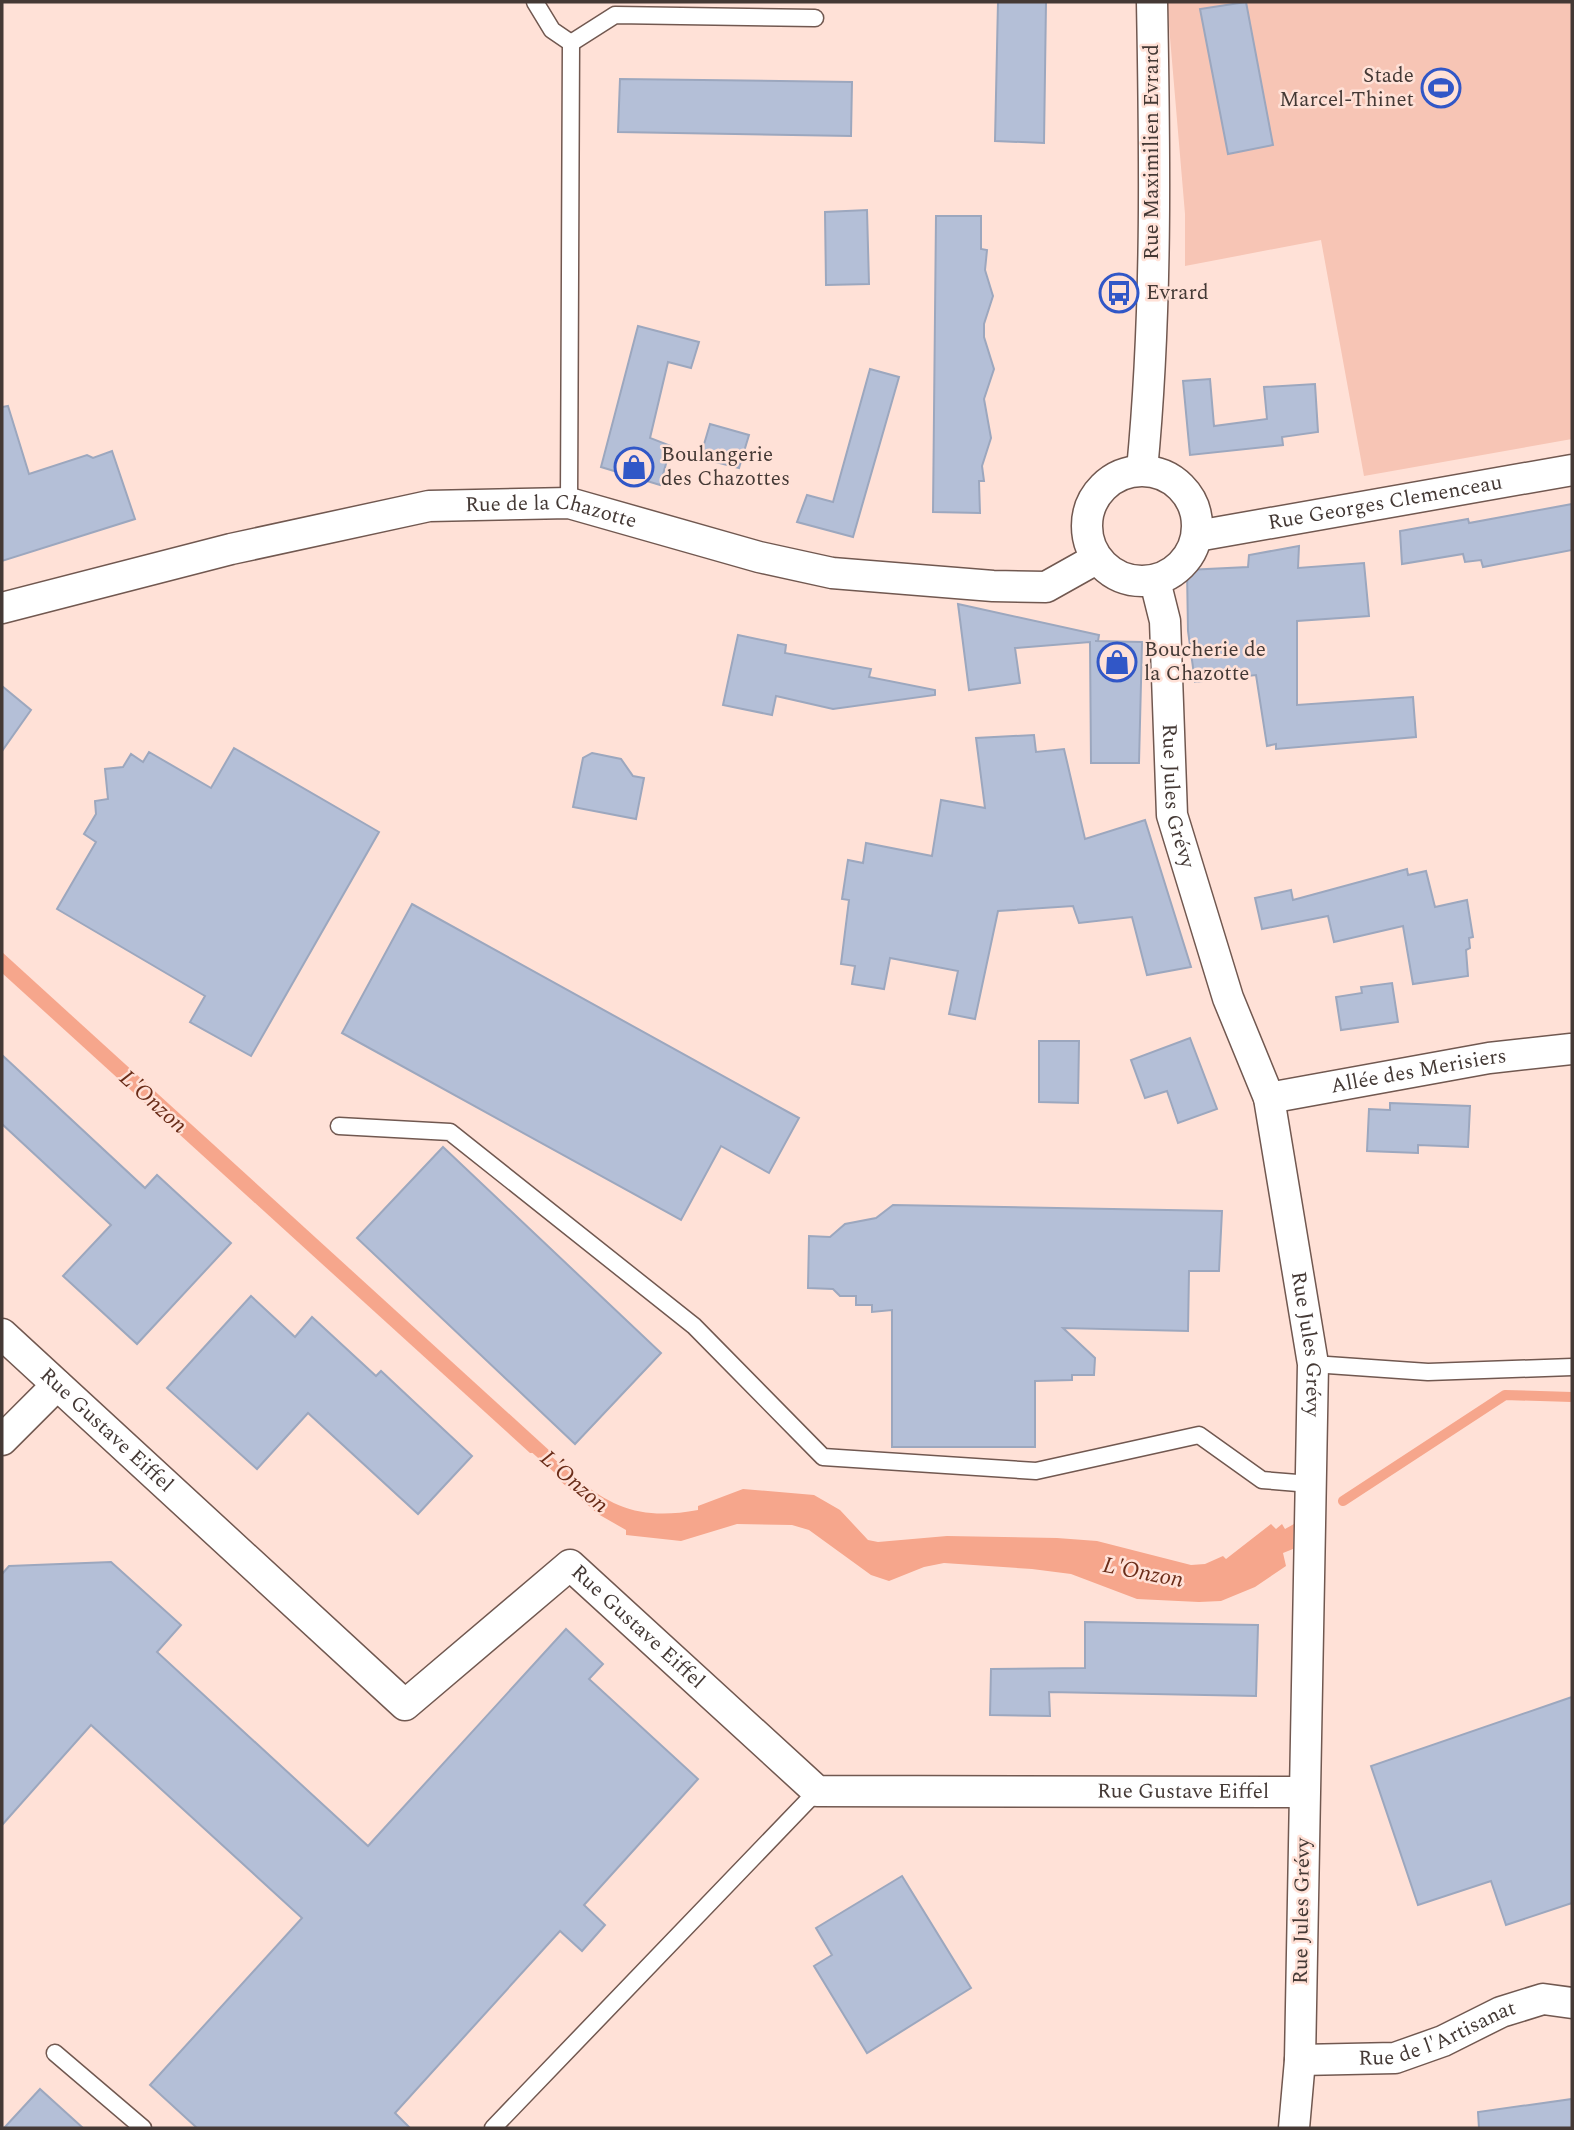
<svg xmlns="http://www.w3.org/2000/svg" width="1574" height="2130" viewBox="0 0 1574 2130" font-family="Spectral,serif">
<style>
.green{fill:#f7c5b5}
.water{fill:#f6a68c}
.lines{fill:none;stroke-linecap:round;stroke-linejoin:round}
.stream{stroke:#f6a68c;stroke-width:10}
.building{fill:#b4bfd7;stroke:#9ca7be;stroke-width:2}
.service-casing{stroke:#715850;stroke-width:19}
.minor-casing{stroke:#715850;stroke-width:33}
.service{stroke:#fff;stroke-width:16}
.minor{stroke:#fff;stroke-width:30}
.labels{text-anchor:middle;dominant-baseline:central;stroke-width:5;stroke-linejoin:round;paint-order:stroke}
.poi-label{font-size:21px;fill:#443935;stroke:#ffe1d7;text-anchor:start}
.street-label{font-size:21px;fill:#443935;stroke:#ffe1d7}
.water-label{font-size:23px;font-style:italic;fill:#6a2c18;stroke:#ffe1d7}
</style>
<rect width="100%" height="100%" fill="#ffe1d7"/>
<path class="green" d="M 1167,2 L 1572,2 L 1572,439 L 1364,476 L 1321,240 L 1185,266 L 1185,214 Z"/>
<g class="water">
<path d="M 2,952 L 551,1452 L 530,1453 L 2,973 Z"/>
<path d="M 577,1478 C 616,1512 649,1519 698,1510 L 698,1506 L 743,1489 L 814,1495 L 840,1510 L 868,1540 L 878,1542 L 947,1536 L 1057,1538 L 1097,1541 L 1191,1565 L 1205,1564 L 1223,1556 L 1226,1559 L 1271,1524 L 1276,1529 L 1282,1524 L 1285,1529 L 1294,1524 L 1293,1549 L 1283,1553 L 1286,1566 L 1255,1587 L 1221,1601 L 1199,1602 L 1137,1599 L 1071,1574 L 1032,1569 L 944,1563 L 924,1567 L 889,1581 L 871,1575 L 809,1530 L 792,1525 L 737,1524 L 681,1541 L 626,1535 L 626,1530 L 598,1514 L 558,1479 Z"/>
</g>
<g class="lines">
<g class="stream">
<path d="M 530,1444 L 576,1485"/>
<path d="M 1343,1501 L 1505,1395 L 1572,1397"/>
</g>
</g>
<g class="building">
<path d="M 998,2 L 1046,2 L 1044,143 L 995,141 Z"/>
<path d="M 1246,2 L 1273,145 L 1228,154 L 1200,9 Z"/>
<path d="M 620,79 L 852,82 L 851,136 L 618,132 Z"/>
<path d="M 867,210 L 869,284 L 826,285 L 825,212 Z"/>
<path d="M 936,216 L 981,216 L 981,249 L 987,250 L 985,270 L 993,296 L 984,324 L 984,337 L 994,369 L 984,399 L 991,438 L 982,466 L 984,481 L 979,481 L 980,513 L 933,512 Z"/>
<path d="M 638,326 L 699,342 L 691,368 L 668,362 L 650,438 L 671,446 L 660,485 L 601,467 Z"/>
<path d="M 870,369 L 899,377 L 853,537 L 797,522 L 807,495 L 833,502 Z"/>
<path d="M 1210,379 L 1214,426 L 1267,419 L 1264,387 L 1315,384 L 1318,432 L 1282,437 L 1283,445 L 1190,455 L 1183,381 Z"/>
<path d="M 8,406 L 29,474 L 87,455 L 93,458 L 112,451 L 135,519 L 2,561 L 2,407 Z"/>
<path d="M 710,424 L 749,435 L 739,468 L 700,458 Z"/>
<path d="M 1572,504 L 1572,550 L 1483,567 L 1481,560 L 1465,562 L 1463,554 L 1402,564 L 1400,531 L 1468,519 L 1469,523 Z"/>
<path d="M 1299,546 L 1298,568 L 1364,563 L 1369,616 L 1297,621 L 1297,705 L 1413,697 L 1416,737 L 1276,749 L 1276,744 L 1267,746 L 1256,675 L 1195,682 L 1188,631 L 1187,570 L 1248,567 L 1249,555 Z"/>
<path d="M 958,604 L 1099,635 L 1098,641 L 1095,641 L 1142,642 L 1139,763 L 1091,763 L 1090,642 L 1015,648 L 1020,683 L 969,690 Z"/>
<path d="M 738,635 L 786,645 L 785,653 L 871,669 L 869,677 L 935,690 L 935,695 L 833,709 L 776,696 L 772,715 L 723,705 Z"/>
<path d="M 2,686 L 31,710 L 2,751 Z"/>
<path d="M 1034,735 L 1036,752 L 1064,749 L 1085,839 L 1145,820 L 1191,967 L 1147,975 L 1132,917 L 1079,923 L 1073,906 L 998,911 L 975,1019 L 949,1014 L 958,971 L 890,958 L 884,989 L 852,984 L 855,966 L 841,964 L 849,900 L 842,899 L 848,860 L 863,863 L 866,843 L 932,856 L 941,800 L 985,808 L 976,738 Z"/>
<path d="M 234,748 L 379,832 L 251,1056 L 190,1022 L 205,996 L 57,909 L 96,842 L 84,834 L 96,814 L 95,801 L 108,799 L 105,769 L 123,767 L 131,754 L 143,762 L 149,752 L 211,788 Z"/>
<path d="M 592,753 L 621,759 L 633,776 L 644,778 L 636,819 L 573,807 L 583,758 Z"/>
<path d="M 1407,869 L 1408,875 L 1426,871 L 1435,907 L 1467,900 L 1473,937 L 1469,938 L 1470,948 L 1466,950 L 1468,976 L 1413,984 L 1403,926 L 1334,942 L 1328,916 L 1262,929 L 1255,898 L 1291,890 L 1293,900 Z"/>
<path d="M 412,904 L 799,1118 L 769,1173 L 721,1146 L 681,1220 L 342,1033 Z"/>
<path d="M 1392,983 L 1398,1022 L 1341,1030 L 1336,997 L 1362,993 L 1361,987 Z"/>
<path d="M 1190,1038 L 1217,1109 L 1178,1123 L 1167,1091 L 1145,1098 L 1131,1060 Z"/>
<path d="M 1039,1041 L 1079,1041 L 1078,1103 L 1039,1102 Z"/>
<path d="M 2,1055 L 145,1188 L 157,1175 L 231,1243 L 137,1344 L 63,1276 L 111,1225 L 2,1124 Z"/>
<path d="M 1390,1103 L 1470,1106 L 1468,1147 L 1418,1145 L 1418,1153 L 1367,1151 L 1369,1109 L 1390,1110 Z"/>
<path d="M 443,1147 L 661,1353 L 575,1444 L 357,1238 Z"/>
<path d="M 893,1205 L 1222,1211 L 1219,1271 L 1189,1271 L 1188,1331 L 1063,1328 L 1095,1358 L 1094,1375 L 1072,1375 L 1072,1380 L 1035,1381 L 1035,1447 L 892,1447 L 892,1310 L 872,1312 L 872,1305 L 856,1305 L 856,1296 L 840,1296 L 833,1289 L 808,1288 L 809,1236 L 830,1237 L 845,1224 L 876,1218 Z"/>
<path d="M 251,1296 L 295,1337 L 312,1317 L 376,1376 L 381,1371 L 472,1456 L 418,1514 L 308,1413 L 257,1469 L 167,1388 Z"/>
<path d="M 111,1562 L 181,1625 L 157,1652 L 368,1846 L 566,1629 L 603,1664 L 589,1679 L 698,1779 L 584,1905 L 605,1925 L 582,1951 L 560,1931 L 395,2113 L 410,2128 L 197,2128 L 150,2085 L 302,1918 L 91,1725 L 2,1825 L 2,1574 L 9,1566 Z"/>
<path d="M 1085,1622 L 1258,1625 L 1256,1696 L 1049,1692 L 1050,1716 L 990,1715 L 991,1669 L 1085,1668 Z"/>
<path d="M 1572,1697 L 1572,1903 L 1506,1925 L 1491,1881 L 1418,1905 L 1371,1766 Z"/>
<path d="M 902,1876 L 971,1988 L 867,2053 L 814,1966 L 832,1955 L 816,1928 Z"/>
<path d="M 40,2089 L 83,2128 L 4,2128 Z"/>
<path d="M 1572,2099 L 1572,2128 L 1479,2128 L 1478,2112 Z"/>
</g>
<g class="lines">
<defs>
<g id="service">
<path d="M 535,2 L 552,30 L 571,43 L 569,503"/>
<path d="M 571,43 L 615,15 L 815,18"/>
<path d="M 339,1126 L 450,1132 L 694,1326 L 823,1457 L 1036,1471 L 1199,1435 L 1262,1480 L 1310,1484"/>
<path d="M 1313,1364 L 1428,1372 L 1572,1367"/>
<path d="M 55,2053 L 143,2128"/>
<path d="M 493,2128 L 817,1791"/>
</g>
<g id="minor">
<path d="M 1142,470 C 1157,315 1155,158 1152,2"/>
<circle cx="1142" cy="526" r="55"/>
<path id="s1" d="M 1197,536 L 1572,470"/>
<path id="s2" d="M 1155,581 L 1165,621 L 1172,815 L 1228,998 L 1269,1098 L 1313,1364 L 1300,2060 L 1294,2128"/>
<path id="s3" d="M 2,608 L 231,549 L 429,506 L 569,503 L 759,557 L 832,573 L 993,586 L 1046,587 L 1096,559"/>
<path id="s4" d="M 1269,1098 L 1489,1058 L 1571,1049"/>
<path id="s5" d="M 2,1334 L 405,1705 L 570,1565 L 817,1791 L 1304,1792"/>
<path d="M 2,1440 L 57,1385"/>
<path id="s6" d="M 1300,2060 L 1395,2058 L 1443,2041 L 1501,2012 L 1543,1999 L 1572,2003"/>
</g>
</defs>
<use href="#service" class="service-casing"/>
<use href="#minor" class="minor-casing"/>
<use href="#service" class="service"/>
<use href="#minor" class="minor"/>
</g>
<defs>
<symbol id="stadium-ring" viewBox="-11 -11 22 22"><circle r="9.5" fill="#ffe1d7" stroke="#3157c7" stroke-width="1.5"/><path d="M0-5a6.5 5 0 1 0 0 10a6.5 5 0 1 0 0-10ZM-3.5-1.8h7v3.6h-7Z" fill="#3157c7"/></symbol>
<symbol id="bus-ring" viewBox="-11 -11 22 22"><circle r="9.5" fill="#ffe1d7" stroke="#3157c7" stroke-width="1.5"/><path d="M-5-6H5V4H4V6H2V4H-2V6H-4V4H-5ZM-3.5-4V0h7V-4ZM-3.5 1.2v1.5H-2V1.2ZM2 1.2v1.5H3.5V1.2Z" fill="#3157c7"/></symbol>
<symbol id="shop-ring" viewBox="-11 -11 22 22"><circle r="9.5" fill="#ffe1d7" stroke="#3157c7" stroke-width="1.5"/><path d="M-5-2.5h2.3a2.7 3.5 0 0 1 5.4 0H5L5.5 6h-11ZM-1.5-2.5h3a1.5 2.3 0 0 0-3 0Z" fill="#3157c7"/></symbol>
</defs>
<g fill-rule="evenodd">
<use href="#stadium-ring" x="1419" y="66" width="44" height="44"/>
<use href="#bus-ring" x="1097" y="271" width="44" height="44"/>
<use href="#shop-ring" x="612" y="445" width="44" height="44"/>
<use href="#shop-ring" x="1095" y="640" width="44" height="44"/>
</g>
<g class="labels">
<g class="poi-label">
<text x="1414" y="76" text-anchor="end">Stade<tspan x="1414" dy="24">Marcel-Thinet</tspan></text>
<text x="1146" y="293">Evrard</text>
<text x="661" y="455">Boulangerie<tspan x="661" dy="24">des Chazottes</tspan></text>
<text x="1144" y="650">Boucherie de<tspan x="1144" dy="24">la Chazotte</tspan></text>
</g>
<g class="street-label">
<text transform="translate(1152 152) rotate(-90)">Rue Maximilien Evrard</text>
<text stroke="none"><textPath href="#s1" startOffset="191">Rue Georges Clemenceau</textPath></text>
<text stroke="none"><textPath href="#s3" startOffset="562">Rue de la Chazotte</textPath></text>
<text stroke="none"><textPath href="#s2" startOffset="217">Rue Jules Grévy</textPath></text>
<text stroke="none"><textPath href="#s4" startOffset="152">Allée des Merisiers</textPath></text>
<text stroke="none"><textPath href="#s2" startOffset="784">Rue Jules Grévy</textPath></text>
<text stroke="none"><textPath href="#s5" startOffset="142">Rue Gustave Eiffel</textPath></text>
<text stroke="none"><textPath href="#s5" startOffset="856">Rue Gustave Eiffel</textPath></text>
<text stroke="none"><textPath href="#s5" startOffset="1465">Rue Gustave Eiffel</textPath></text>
<text transform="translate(1302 1911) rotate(-89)">Rue Jules Grévy</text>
<text stroke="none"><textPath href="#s6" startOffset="142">Rue de l'Artisanat</textPath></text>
</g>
<g class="water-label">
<text transform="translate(153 1102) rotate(42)">L'Onzon</text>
<text transform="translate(574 1482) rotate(41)">L'Onzon</text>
<text transform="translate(1143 1573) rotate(11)">L'Onzon</text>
</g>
</g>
<rect width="1574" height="2130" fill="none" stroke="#443935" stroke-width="7"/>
</svg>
